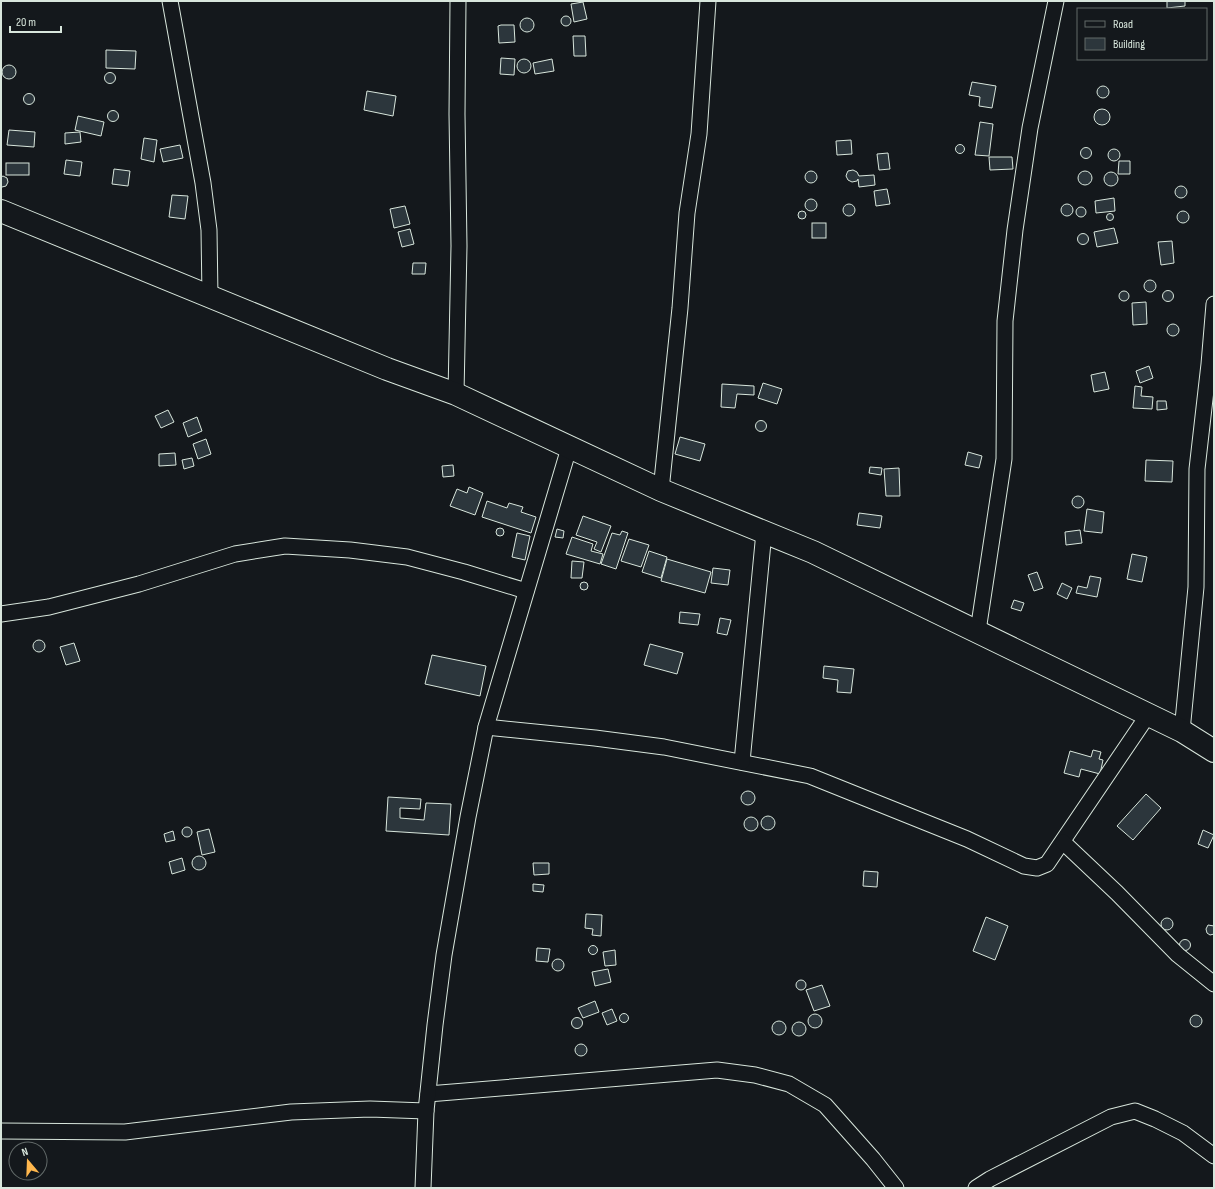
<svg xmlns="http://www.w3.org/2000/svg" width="1215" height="1189" viewBox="0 0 1215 1189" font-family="'Sofia Sans Condensed',sans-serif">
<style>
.building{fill:#2c363c;stroke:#d8e6dc}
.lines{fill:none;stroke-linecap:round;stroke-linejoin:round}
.minor-casing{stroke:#d8e6dc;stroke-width:17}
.secondary-casing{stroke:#d8e6dc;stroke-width:24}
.minor{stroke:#14181c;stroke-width:15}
.secondary{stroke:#14181c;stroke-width:22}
</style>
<rect width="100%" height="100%" fill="#14181c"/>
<g class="building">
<path d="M 1167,1 L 1185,1 L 1185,6 L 1167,8 Z"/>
<path d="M 583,2 L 587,19 L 574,22 L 571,4 Z"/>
<circle cx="566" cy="21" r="5"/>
<circle cx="527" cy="25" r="7"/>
<path d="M 501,25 L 514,25 L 515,42 L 499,43 L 498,26 Z"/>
<path d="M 573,36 L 585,36 L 586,56 L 574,56 Z"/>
<path d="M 106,50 L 136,51 L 135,69 L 106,68 Z"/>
<path d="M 501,58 L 515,59 L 514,75 L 500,74 Z"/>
<path d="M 552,59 L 554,71 L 535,74 L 533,63 Z"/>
<circle cx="524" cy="66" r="7"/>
<circle cx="9" cy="72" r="7"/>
<circle cx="110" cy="78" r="5.5"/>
<path d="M 972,82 L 996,86 L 992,108 L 979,106 L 980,97 L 969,95 Z"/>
<circle cx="1103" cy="92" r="6"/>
<path d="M 367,91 L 396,96 L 393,116 L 364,110 Z"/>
<circle cx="29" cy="99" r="5.5"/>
<circle cx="1102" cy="117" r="8"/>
<circle cx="113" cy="116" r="5.5"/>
<path d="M 78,116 L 104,122 L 101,136 L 75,130 Z"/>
<path d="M 980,122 L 993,124 L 989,156 L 975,155 Z"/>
<path d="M 9,130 L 35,132 L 34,147 L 7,145 Z"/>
<path d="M 80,132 L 81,142 L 65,144 L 65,133 Z"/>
<path d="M 144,138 L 157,140 L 154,162 L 141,159 Z"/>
<path d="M 851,140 L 852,154 L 837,155 L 836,141 Z"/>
<circle cx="960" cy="149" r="4.5"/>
<path d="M 180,145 L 183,158 L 163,162 L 160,149 Z"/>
<circle cx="1086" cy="153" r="5.5"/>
<circle cx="1114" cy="155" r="6"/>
<path d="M 888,153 L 890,169 L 879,170 L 877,154 Z"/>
<path d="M 989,157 L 1012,157 L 1013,169 L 990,170 Z"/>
<path d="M 66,160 L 82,162 L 80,176 L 64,174 Z"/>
<path d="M 1119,161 L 1130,161 L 1130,174 L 1118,174 Z"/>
<rect x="6" y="163" width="23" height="12"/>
<path d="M 114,169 L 130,171 L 128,186 L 112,184 Z"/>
<path d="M 853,170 L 857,172 L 859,176 L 874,175 L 875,185 L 859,187 L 858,179 L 857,181 L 852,182 L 848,180 L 846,176 L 847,173 L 848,171 Z"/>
<circle cx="811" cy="177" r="6"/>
<circle cx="1085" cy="178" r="7"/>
<circle cx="1111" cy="179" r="7"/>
<path d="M 3,176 L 7,178 L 8,182 L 6,186 L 2,187 L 1,187 L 1,177 Z"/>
<circle cx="1181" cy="192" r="6"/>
<path d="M 887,189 L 890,204 L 876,206 L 874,191 Z"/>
<path d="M 172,195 L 188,196 L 185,219 L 169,217 Z"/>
<path d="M 1114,198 L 1115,211 L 1096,213 L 1095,201 Z"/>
<circle cx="811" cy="205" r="6"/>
<circle cx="849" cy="210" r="6"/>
<circle cx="1067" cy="210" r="6"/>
<path d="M 405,206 L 410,224 L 394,228 L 390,209 Z"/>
<circle cx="1081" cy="212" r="5"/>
<circle cx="1183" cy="217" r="6"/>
<circle cx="802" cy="215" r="4"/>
<circle cx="1110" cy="217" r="3.5"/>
<rect x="812" y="223" width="14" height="15"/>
<path d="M 1114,228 L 1118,243 L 1097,247 L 1094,232 Z"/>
<path d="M 410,229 L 414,244 L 402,247 L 398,232 Z"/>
<circle cx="1083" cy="239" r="5.5"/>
<path d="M 1172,241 L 1174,263 L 1161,265 L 1158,242 Z"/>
<path d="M 413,263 L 426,263 L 425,274 L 412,274 Z"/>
<circle cx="1150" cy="286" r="6"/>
<circle cx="1168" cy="296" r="5.5"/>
<circle cx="1124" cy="296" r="5"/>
<path d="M 1146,302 L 1147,324 L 1133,325 L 1132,303 Z"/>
<circle cx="1173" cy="330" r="6"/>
<path d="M 1149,366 L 1153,378 L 1140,383 L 1136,371 Z"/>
<path d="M 1105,372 L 1109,389 L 1094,392 L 1091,375 Z"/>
<path d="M 763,383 L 782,389 L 777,404 L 758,398 Z"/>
<path d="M 722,384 L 754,386 L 754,395 L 737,394 L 735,408 L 721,407 Z"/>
<path d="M 1135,386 L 1142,387 L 1141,396 L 1153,397 L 1152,409 L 1133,408 Z"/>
<path d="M 1157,401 L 1166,401 L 1167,409 L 1157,410 Z"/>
<path d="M 168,410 L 174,422 L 161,428 L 155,416 Z"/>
<path d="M 197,417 L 202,431 L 188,437 L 183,423 Z"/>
<circle cx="761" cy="426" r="5.5"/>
<path d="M 680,437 L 705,444 L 700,461 L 675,454 Z"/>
<path d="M 206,439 L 211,454 L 198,459 L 193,444 Z"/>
<path d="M 968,452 L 982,456 L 979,468 L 965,465 Z"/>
<path d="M 175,453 L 176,465 L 159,466 L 159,454 Z"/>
<path d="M 192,458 L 194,466 L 184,469 L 182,460 Z"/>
<path d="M 1146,460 L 1173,461 L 1172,482 L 1145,481 Z"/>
<path d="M 453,465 L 454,476 L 443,477 L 442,466 Z"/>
<path d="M 870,467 L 882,468 L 881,475 L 869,473 Z"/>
<path d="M 899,468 L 900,496 L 886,496 L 884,469 Z"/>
<path d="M 469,487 L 483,493 L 475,515 L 450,506 L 457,489 L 467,493 Z"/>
<circle cx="1078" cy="502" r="6"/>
<path d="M 487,501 L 507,508 L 509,503 L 523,507 L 521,512 L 536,517 L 531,533 L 482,517 Z"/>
<path d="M 1087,509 L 1104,512 L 1102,533 L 1084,531 Z"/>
<path d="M 859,513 L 882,516 L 880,528 L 857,525 Z"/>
<path d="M 583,516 L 611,526 L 601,552 L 594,549 L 597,542 L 576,535 Z"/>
<circle cx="500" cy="532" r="4"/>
<path d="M 557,529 L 564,531 L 563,538 L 555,537 Z"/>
<path d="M 1080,530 L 1082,543 L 1066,545 L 1065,532 Z"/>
<path d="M 622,531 L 628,533 L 616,569 L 601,564 L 612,533 L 620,535 Z"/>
<path d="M 517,533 L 530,536 L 525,560 L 512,557 Z"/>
<path d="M 572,537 L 593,544 L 591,551 L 603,554 L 600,564 L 566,554 Z"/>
<path d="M 629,539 L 649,545 L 641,567 L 621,561 Z"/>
<path d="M 649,551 L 667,557 L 661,578 L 642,572 Z"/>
<path d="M 1132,554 L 1147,557 L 1142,582 L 1127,579 Z"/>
<path d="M 667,559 L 711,572 L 705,593 L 661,581 Z"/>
<path d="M 572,561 L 584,562 L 582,578 L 571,578 Z"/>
<path d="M 713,568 L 730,570 L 728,585 L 711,583 Z"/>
<path d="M 1037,572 L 1043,588 L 1034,591 L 1028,575 Z"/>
<path d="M 1090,576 L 1101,578 L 1097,597 L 1076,593 L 1078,586 L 1087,588 Z"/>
<circle cx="584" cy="586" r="4"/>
<path d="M 1062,583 L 1072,588 L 1067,599 L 1057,594 Z"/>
<path d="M 1014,600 L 1024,603 L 1021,611 L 1011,608 Z"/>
<path d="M 680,612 L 700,614 L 698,625 L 679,623 Z"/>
<path d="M 720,618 L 731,620 L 727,635 L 717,633 Z"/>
<circle cx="39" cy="646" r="6"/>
<path d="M 74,643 L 80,661 L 66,665 L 60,647 Z"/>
<path d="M 650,644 L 683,653 L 677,674 L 644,665 Z"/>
<path d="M 432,655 L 486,666 L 480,696 L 425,684 Z"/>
<path d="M 824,666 L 854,669 L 851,693 L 837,692 L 838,680 L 823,678 Z"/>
<path d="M 1093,750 L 1101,752 L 1099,759 L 1103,760 L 1100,774 L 1081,769 L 1079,777 L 1064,773 L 1070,751 L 1091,757 Z"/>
<circle cx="748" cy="798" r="7"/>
<path d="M 1146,794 L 1161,808 L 1133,840 L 1117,826 Z"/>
<path d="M 388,797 L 421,799 L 420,809 L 400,808 L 400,818 L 424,820 L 426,803 L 451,804 L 449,835 L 386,831 Z"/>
<circle cx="768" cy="823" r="7"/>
<circle cx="751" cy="824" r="7"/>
<circle cx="187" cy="832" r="5"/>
<path d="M 209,829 L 215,852 L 202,855 L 197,832 Z"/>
<path d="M 1203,830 L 1214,835 L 1208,848 L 1198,844 Z"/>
<path d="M 173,831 L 175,840 L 166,842 L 164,834 Z"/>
<circle cx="199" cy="863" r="7"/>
<path d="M 182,858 L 185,870 L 172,874 L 169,862 Z"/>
<path d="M 533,863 L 549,863 L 549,874 L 534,875 Z"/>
<path d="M 864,871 L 878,872 L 877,887 L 863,886 Z"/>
<path d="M 533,884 L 544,885 L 543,892 L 533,891 Z"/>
<path d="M 586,914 L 602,915 L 601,936 L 592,935 L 593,929 L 585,928 Z"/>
<path d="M 986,917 L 1008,926 L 995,960 L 973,951 Z"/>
<circle cx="1167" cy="924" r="6"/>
<path d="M 1208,925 L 1214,926 L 1214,934 L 1210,935 L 1207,933 L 1206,929 Z"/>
<circle cx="1185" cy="945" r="5.5"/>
<circle cx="593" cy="950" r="4.5"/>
<path d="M 537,948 L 550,949 L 548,962 L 536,961 Z"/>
<path d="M 615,950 L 616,965 L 605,966 L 603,952 Z"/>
<circle cx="558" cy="965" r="6"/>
<path d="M 608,969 L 611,982 L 595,986 L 592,972 Z"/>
<circle cx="801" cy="985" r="5"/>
<path d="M 822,985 L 830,1006 L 814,1011 L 806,990 Z"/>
<path d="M 595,1001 L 599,1012 L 583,1018 L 578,1008 Z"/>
<path d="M 612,1009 L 617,1021 L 607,1025 L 602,1013 Z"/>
<circle cx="624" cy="1018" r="4.5"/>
<circle cx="815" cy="1021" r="7"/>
<circle cx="1196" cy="1021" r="6"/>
<circle cx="577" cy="1023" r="5.5"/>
<circle cx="779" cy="1028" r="7"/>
<circle cx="799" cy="1029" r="7"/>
<circle cx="581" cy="1050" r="6"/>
</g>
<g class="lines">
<defs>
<g id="minor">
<path d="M 170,1 L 203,183 L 209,230 L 210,297"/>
<path d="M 456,394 L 459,246 L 457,114 L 458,1"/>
<path d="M 661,490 L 680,308 L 687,213 L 699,134 L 708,1"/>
<path d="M 1,614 L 49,607 L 139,584 L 235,554 L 285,546 L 350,550 L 407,557 L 464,572 L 526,591"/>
<path d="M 978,631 L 1004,459 L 1005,321 L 1015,230 L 1030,128 L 1056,1"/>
<path d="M 486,727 L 595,738 L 664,747 L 810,776 L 967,839 L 1024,866 L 1037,868 L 1047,864 L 1148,715"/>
<path d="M 1182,731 L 1196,587 L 1197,469 L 1209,364 L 1214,304"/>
<path d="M 742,762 L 764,532"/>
<path d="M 1063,842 L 1117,893 L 1178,955 L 1214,984"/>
<path d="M 428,1094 L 717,1070 L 755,1075 L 789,1084 L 825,1105 L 873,1159 L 896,1188"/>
<path d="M 1,1131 L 125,1132 L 291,1112 L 370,1109 L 426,1111"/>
<path d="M 423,1188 L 426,1111 L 435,1025 L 444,955 L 468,817 L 486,727 L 569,448"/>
<path d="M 976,1188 L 990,1179 L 1111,1117 L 1135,1111 L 1155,1119 L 1183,1133 L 1214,1156"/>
</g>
<path id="secondary" d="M 1,211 L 387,369 L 456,394 L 661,490 L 813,552 L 1182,731 L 1214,751"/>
</defs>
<use href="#minor" class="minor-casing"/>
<use href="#secondary" class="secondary-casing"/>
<use href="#minor" class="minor"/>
<use href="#secondary" class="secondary"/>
</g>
<rect width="1215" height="1189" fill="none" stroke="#d8e6dc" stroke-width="4"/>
<rect x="1077" y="8" width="130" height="52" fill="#14181c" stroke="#626a69"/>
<rect x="1085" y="21" width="20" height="6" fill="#14181c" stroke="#626a69"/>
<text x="1113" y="28" font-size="12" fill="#d8e6dc">Road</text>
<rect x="1085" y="38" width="20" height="12" fill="#2c363c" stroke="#626a69"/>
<text x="1113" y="48" font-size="12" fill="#d8e6dc">Building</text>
<g transform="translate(28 1161) rotate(341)"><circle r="19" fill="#14181c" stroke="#626a69"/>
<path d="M0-3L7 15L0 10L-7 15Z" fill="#ffb74d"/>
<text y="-6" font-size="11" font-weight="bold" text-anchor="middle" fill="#d8e6dc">N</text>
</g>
<path d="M10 26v6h51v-6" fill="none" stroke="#d8e6dc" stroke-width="2"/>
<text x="16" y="26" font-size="12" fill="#d8e6dc" stroke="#14181c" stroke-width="3" paint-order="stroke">20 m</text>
</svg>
